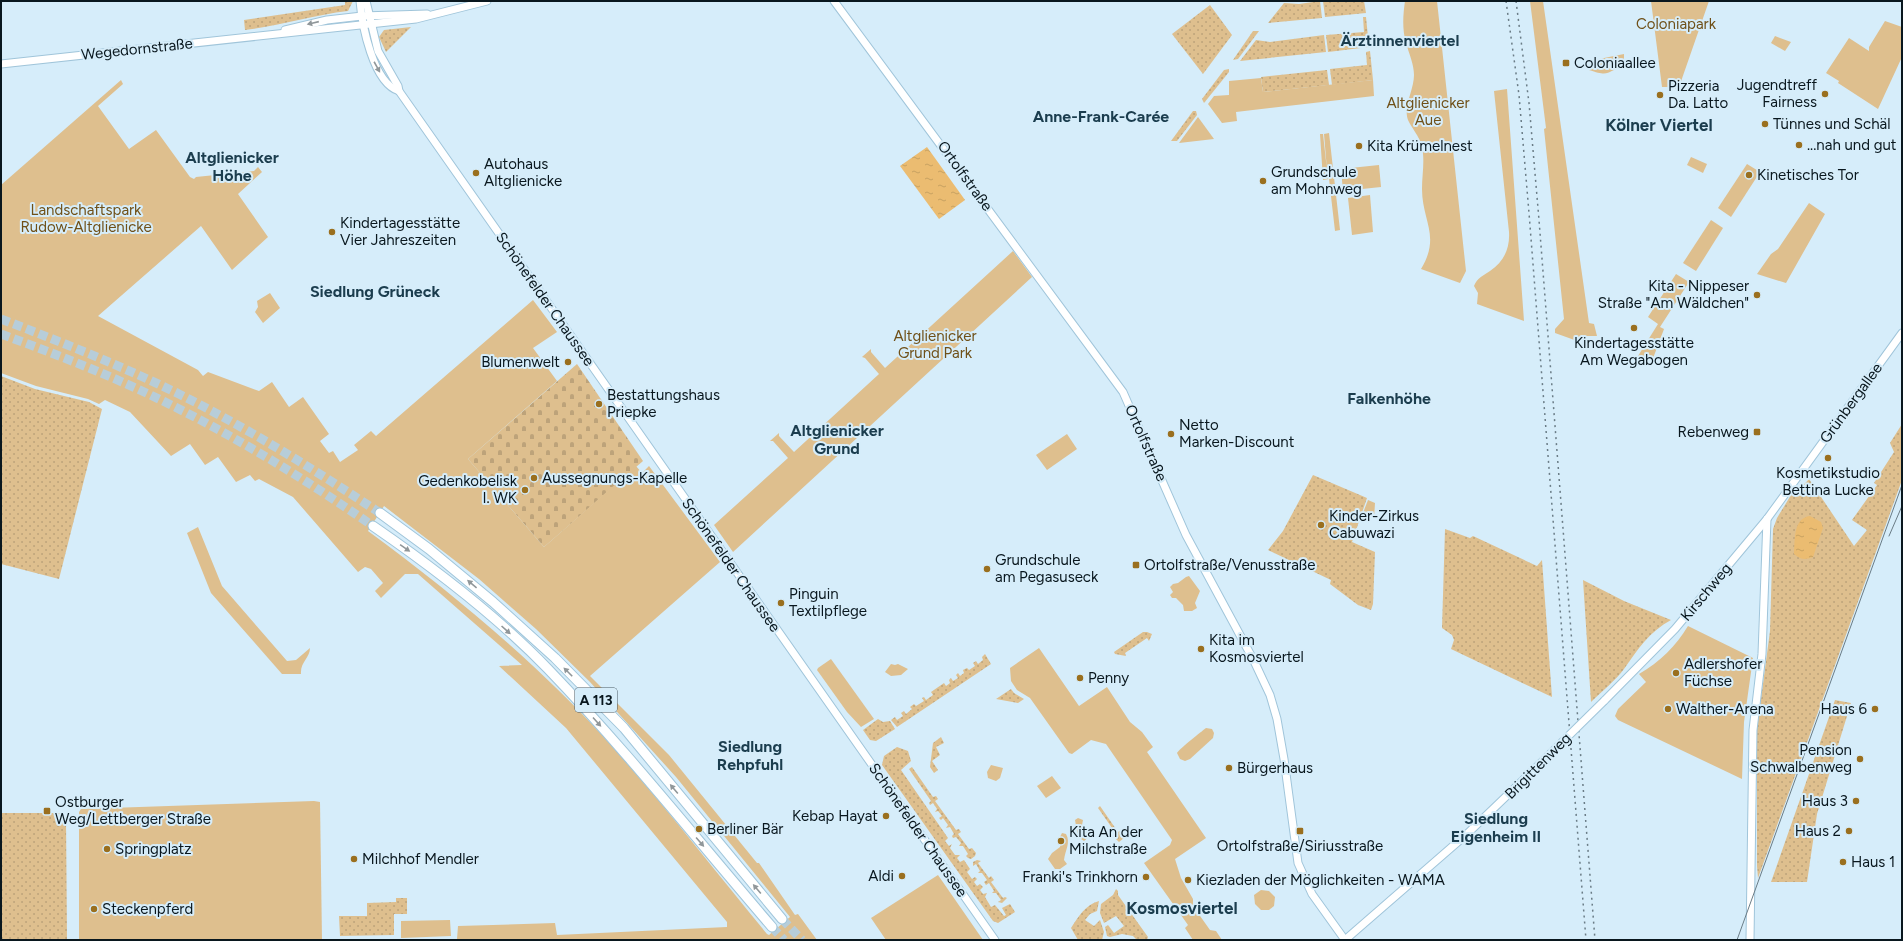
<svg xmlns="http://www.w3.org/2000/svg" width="1903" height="941" viewBox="0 0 1903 941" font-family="Figtree,sans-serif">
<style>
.grass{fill:url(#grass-dots)}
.cemetery{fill:url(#cemetery-stones)}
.park{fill:#debf8e;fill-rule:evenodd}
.water{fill:url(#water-ripples)}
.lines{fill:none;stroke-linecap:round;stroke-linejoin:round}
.highway-tunnel{stroke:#b7cdd9;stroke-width:9;stroke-dasharray:9 4.5;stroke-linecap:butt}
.secondary-casing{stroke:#a0c5da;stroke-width:9}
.highway-casing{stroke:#a0c5da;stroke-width:11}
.secondary{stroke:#fff;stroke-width:7}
.highway{stroke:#fff;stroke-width:9}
.tram{stroke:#6a7c86;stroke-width:1}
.rail{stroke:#6a7c86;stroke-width:1.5;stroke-dasharray:2 4;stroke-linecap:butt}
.secondary-bridge-casing{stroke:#a0c5da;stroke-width:9;stroke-linecap:butt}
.secondary-bridge{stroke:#fff;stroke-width:7}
.oneway{fill:#90979a}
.poi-dot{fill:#9a6f1e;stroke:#d6edfa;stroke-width:1.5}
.labels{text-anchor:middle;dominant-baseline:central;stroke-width:4;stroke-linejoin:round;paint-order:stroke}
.shield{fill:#d6edfa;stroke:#465760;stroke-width:1}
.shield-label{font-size:14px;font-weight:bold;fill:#09171e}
.park-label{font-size:15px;fill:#6f5018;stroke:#d6edfa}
.street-label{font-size:15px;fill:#09171e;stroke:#d6edfa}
.poi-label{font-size:15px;fill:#09171e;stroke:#d6edfa;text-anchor:start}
.neighbourhood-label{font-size:16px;font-weight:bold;fill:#1b3d4e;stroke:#d6edfa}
.quarter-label{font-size:17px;font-weight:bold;fill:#1b3d4e;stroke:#d6edfa}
</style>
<defs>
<pattern id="grass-dots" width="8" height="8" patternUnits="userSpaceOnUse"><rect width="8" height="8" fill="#debf8e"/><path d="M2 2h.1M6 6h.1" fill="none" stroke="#bda37a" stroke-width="1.8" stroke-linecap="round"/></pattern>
<pattern id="cemetery-stones" width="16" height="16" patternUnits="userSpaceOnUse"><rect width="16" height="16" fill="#debf8e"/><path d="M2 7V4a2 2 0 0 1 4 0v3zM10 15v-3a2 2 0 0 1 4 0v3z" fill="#bda37a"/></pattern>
<pattern id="water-ripples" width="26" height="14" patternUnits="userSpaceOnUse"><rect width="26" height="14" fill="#ebbc71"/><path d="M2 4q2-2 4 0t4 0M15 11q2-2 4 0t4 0" fill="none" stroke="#c8a161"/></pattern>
</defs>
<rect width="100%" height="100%" fill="#d6edfa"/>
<g class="grass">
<path d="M 345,1 L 353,1 L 348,11 C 313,15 280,26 245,30 L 244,20 L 345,5 Z"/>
<path d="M 1320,1 L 1322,18 L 1268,23 L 1284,3 L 1299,4 Z"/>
<path d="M 1323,1 L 1364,1 L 1366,13 L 1325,17 Z"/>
<path d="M 1210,5 L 1232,35 L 1203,74 L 1172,34 Z"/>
<path d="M 1363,17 L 1366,17 L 1369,47 L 1328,52 L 1326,35 L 1364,32 Z"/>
<path d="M 411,27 L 386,52 L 379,37 L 384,30 Z"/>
<path d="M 1253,31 L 1259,31 L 1238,59 L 1233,60 Z"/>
<path d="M 1324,35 L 1326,52 L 1240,61 L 1256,40 L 1270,42 Z"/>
<path d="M 1370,51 L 1373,80 L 1332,85 L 1330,69 L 1367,65 L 1366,52 Z"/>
<path d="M 1229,69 L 1229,72 L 1204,103 L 1202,99 L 1224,70 Z"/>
<path d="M 1327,70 L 1329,85 L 1263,92 L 1261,77 Z"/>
<path d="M 1193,111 L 1196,111 L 1197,115 L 1177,141 L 1171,141 Z"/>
<path d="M 1,376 L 35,389 L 89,402 L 102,409 L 59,579 L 1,564 Z"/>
<path d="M 1902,424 L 1902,480 L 1758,878 L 1757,866 L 1757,729 L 1770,631 L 1773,529 L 1777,518 L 1791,495 L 1798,491 L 1809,479 L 1854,546 L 1867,530 L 1852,520 L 1877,485 L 1874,483 L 1894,452 L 1890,443 Z"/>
<path d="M 1313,475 L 1367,498 L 1352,542 L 1375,552 L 1373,604 L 1371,610 L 1358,605 L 1330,584 L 1331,580 L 1268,550 L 1283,531 Z"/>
<path d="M 1445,529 L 1470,538 L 1473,536 L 1537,566 L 1542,560 L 1552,697 L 1451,649 L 1454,640 L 1452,635 L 1442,628 Z"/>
<path d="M 1583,580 L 1624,601 L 1671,620 C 1650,631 1637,650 1624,669 C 1615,681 1602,691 1591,702 Z"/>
<path d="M 1143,632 L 1147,632 L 1152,634 L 1149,641 L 1147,638 L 1125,653 L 1126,656 L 1115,654 L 1114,652 Z"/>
<path d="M 985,654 L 991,664 L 897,727 L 891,720 L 895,717 L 897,720 L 903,716 L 901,713 L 904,711 L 906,714 L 912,709 L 910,707 L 914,704 L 916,706 L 924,701 L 922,698 L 924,697 L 926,700 L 933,695 L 931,692 L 944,683 L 946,686 L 950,683 L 949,680 L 951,678 L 953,681 L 958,678 L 956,675 L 958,673 L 960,676 L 964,673 L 963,670 L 967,668 L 969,670 L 975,666 L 973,663 L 976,661 L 978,664 L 983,660 L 982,657 Z"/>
<path d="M 1011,689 L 1014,693 L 1024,699 L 1018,703 L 996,699 Z"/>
<path d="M 1835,700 L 1851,703 L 1817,814 L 1807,882 L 1771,882 Z"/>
<path d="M 878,719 L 883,722 L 890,721 L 895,729 L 876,741 L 870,740 L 863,730 Z"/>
<path d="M 941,737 L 944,743 L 936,747 L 940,755 L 932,761 L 938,770 L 934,773 L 930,767 L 933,743 Z"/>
<path d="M 897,747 L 908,751 L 911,761 L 901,770 L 948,838 L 945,841 L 949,846 L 952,844 L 950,848 L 955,855 L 960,855 L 957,858 L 960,862 L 964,860 L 970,869 L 967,872 L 972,879 L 975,877 L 977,879 L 974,882 L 977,886 L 980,884 L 983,887 L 980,890 L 983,894 L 987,893 L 985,897 L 991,907 L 995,905 L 1004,916 L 1006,915 L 1002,908 L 1010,904 L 1015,912 L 998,923 L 993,921 L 882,765 L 884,756 Z"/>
<path d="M 912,767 L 933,797 L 936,796 L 938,799 L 935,801 L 956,830 L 959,829 L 961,832 L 958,834 L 969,849 L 972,848 L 976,853 L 975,856 L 971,859 L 968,858 L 966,856 L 968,854 L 963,846 L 959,846 L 961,843 L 956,837 L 953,838 L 952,836 L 954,834 L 950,827 L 946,828 L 948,825 L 943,818 L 941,820 L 939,818 L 942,816 L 938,811 L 935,812 L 937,809 L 933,803 L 930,805 L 929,803 L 931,801 L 909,769 Z"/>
<path d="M 1100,806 L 1118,832 L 1121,830 L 1124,834 L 1124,838 L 1119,842 L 1114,837 L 1117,835 L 1098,808 Z"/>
<path d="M 1,813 L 62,813 L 66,819 L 67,940 L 1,940 Z"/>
<path d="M 977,860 L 981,861 L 978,863 L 989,878 L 991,876 L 994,880 L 991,882 L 1003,898 L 1005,897 L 1007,898 L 1002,903 L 998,902 L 1001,900 L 996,893 L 992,893 L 994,891 L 989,883 L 986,885 L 984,882 L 987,880 L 982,873 L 978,873 L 980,871 L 976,864 L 973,866 L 973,862 Z"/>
<path d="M 1116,889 L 1118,891 L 1118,895 L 1148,937 L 1147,940 L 1137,940 L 1133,936 L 1122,934 L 1110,937 L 1107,936 L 1105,927 L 1108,925 L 1114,933 L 1124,926 L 1116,916 L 1104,923 L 1100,913 L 1101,904 L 1113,895 Z"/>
<path d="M 396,898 L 407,898 L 407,914 L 394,914 L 394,935 L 340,936 L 339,916 L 367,916 L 367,903 L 396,902 Z"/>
<path d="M 1099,901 L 1097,911 L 1090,914 L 1085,920 L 1094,926 L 1100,920 L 1104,932 L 1102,940 L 1078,940 L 1071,928 C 1079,916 1085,905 1099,901 Z"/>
</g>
<path class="cemetery" d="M 577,364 L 643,461 L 544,547 L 468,459 Z"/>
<g class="park">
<path d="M 1405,1 L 1437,1 L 1466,271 L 1460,283 L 1421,269 C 1441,236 1422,221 1422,189 C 1422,175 1425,161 1422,147 C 1419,135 1412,129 1408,120 C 1403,106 1414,90 1414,75 C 1414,64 1409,54 1406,43 C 1402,29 1403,15 1405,1 Z"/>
<path d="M 1530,1 L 1543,1 L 1589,323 L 1594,324 L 1597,336 L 1584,336 L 1580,342 L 1555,333 L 1555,329 L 1564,319 L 1544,129 L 1546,128 Z"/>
<path d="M 1651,1 L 1709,1 L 1678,90 L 1671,87 L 1662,87 Z"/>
<path d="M 1885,21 L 1902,27 L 1902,57 L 1878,109 L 1838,83 L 1839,81 L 1826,73 L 1849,38 L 1869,51 L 1869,47 Z"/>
<path d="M 1775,36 L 1791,42 L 1785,51 L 1771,43 Z"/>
<path d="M 1624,54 L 1624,67 C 1606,70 1612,78 1589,70 L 1594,60 Z"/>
<path d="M 1261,78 L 1263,92 L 1373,80 L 1374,96 L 1236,112 L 1237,121 L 1222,123 L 1208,104 L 1214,96 L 1229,95 L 1229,81 Z"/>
<path d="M 121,80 L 123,84 L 98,106 L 129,149 L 156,130 L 190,177 L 194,179 L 196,177 L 254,171 L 258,167 L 262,172 L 238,194 L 268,237 L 232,270 L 201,226 L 98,316 L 198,370 L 203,376 L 208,372 L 259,391 L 272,382 L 289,407 L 303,397 L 329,434 L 320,441 L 329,453 L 333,451 L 340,462 L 358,450 L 354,445 L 371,431 L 376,436 L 533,300 L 557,332 L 533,348 L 557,381 L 468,459 L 544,547 L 636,466 L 642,473 L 649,466 L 720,562 L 590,676 L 669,755 L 757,863 L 759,863 L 795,915 L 798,914 L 817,940 L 389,940 L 457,939 L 458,926 L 555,923 L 557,935 L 727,927 L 727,922 L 566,728 L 499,666 L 522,665 L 418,574 L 405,574 L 381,598 L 375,591 L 383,583 L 371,569 L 365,567 L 358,572 L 293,497 L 259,479 L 255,481 L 250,475 L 236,482 L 218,457 L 205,465 L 190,444 L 171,456 L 130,412 L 105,400 L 99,404 L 88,399 L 36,386 L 1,373 L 1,185 ZM 384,506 L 479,579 L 536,629 L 590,682 L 676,777 L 790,917 L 769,935 L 767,934 C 715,871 665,806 611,745 C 538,664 455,595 368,531 Z"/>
<path d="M 1507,89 L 1524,321 L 1477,304 L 1478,293 L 1474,286 C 1477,278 1484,275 1490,271 C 1504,262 1510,248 1509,232 L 1494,91 Z"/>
<path d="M 1198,117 L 1214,139 L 1179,143 Z"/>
<path d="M 1329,133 L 1340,230 L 1335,231 L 1329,179 L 1323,180 L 1320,134 L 1323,134 L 1327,170 L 1324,134 Z"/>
<path d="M 1691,157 L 1707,164 L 1703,173 L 1687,165 Z"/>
<path d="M 1747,164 L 1760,172 L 1731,217 L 1718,208 Z"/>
<path d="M 1379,165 L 1381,187 L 1343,191 L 1341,169 Z"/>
<path d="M 1370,195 L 1373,232 L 1352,235 L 1348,198 Z"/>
<path d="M 1809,203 L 1825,214 L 1786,283 L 1757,274 L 1771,254 L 1778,249 Z"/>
<path d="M 1711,220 L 1723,228 L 1696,271 L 1683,263 Z"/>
<path d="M 1013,251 L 1032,277 L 733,552 L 714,525 L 788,458 L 773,441 L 770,441 L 779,433 L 779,436 L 794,452 L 879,374 L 865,358 L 862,357 L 871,349 L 871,352 L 885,368 Z"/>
<path d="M 1676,274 L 1689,282 L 1660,327 L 1664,329 L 1652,361 L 1638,356 L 1658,324 L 1648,317 Z"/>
<path d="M 270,293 L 280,308 L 263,323 L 255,312 L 258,307 L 257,301 Z"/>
<path d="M 1067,434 L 1077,449 L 1047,470 L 1036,455 Z"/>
<path d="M 1368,500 L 1375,503 L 1374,518 L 1361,518 Z"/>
<path d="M 198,527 L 222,586 L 287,661 L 296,660 L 310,648 C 310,658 300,662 301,674 L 282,674 L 211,593 L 187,533 Z"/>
<path d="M 1189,576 L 1200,591 L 1195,603 L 1197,608 L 1192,611 L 1184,611 L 1183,605 L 1176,598 L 1172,598 L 1170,595 L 1173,592 L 1170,587 L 1173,584 L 1178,583 L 1186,577 Z"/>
<path d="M 1688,626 L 1753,658 L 1744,722 L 1742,779 L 1618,720 L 1615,716 L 1618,709 L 1646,682 L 1639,674 C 1660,662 1676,646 1688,626 Z"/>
<path d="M 1039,648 L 1079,706 L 1107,687 L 1130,722 L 1142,732 L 1153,747 L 1147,752 L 1206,838 L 1175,859 L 1181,878 L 1193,899 L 1193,906 L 1210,930 L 1216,931 L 1222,940 L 1193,940 L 1185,928 L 1188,925 L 1144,863 L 1170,845 L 1172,840 L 1106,744 L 1091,740 L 1072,754 L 1069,753 L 1030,698 L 1017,690 L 1011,681 L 1010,668 Z"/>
<path d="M 831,659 L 874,719 L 861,727 L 847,712 L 817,670 L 818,668 Z"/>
<path d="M 891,664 L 895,665 L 898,664 L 908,669 L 901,675 L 891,676 L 885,672 Z"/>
<path d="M 1206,728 L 1212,729 L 1214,733 L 1213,738 L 1190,759 L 1185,761 L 1180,759 L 1177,753 C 1178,750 1202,731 1206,728 Z"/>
<path d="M 991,765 L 1003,768 L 1000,778 L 996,781 L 988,778 L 987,772 Z"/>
<path d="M 1052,776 L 1061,788 L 1046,798 L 1037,786 Z"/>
<path d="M 314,801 L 320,802 L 322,940 L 79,940 L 79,812 L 81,809 Z"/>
<path d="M 1078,818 L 1083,820 L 1082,825 L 1083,828 L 1089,829 L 1090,836 L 1084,841 L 1078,837 L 1075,820 Z"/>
<path d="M 1062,833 L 1066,834 C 1071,843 1065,850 1064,860 L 1067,864 L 1060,869 L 1055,869 L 1048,859 L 1052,853 L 1060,847 L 1061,842 L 1060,837 Z"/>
<path d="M 938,875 L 983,940 L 886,940 L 871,918 Z"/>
<path d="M 1261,890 L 1269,891 L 1275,897 L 1274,906 L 1269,910 L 1261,910 L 1255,904 L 1254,895 Z"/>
<path d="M 450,920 L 451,936 L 401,938 L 401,921 Z"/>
</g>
<g class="water">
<path d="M 927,147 L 965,200 L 939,219 L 900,166 Z"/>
<path d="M 1810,516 L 1821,522 L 1823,528 L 1813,557 C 1805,560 1801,560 1794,554 C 1795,540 1793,518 1810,516 Z"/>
</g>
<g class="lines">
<g class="highway-tunnel">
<path d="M 1,319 C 61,342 122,366 179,394 C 249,429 315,470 380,513"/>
<path d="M 1,334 C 58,355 115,377 169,404 C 240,439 308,481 373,526"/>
<path d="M 782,919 L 802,940"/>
<path d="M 772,927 L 784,940"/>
</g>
<defs>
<g id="secondary">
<path d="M 360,1 C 362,25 373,83 399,91"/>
<path d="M 366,1 L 378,51 L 398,86 L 399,91 L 995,940"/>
<path d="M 834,1 L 1123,392 L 1186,535 L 1254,661 L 1270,695 L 1277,719 L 1284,759 L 1298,863 L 1312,894 L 1345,940"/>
<path d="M 285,30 L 327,20 L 362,16 L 427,14"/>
<path d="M 1,64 L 416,19 L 487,1"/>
<path d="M 1604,701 L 1675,629 L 1767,519 L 1902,333"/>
<path d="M 1345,940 L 1468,833 L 1546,758"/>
<path d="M 1750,940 L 1753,730 L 1762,654 L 1767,519"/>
</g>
<g id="highway">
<path d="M 380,513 L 429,549 L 493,602 L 555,658 L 624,728 L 782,919"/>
<path d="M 373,526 C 434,568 496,615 548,669 C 627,751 698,841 772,927"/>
</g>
</defs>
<use href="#secondary" class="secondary-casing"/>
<use href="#highway" class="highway-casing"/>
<use href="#secondary" class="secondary"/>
<use href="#highway" class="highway"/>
<g class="tram">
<path d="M 1889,536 L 1902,506"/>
<path d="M 1737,940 L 1902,485"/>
</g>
<g class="rail">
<path d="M 1506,1 L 1519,95 L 1529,213 L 1586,940"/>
<path d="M 1516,1 L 1529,103 L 1539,220 L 1595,940"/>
</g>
<defs>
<path id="secondary-bridge" d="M 1546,758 L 1604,701"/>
</defs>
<use href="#secondary-bridge" class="secondary-bridge-casing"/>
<use href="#secondary-bridge" class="secondary-bridge"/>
</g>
<defs><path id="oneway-solid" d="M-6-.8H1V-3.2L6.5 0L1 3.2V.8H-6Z"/></defs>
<g class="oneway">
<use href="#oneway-solid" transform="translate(313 23) rotate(167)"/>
<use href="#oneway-solid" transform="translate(377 67) rotate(61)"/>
<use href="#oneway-solid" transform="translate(405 548) rotate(35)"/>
<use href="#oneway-solid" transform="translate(472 584) rotate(-140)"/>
<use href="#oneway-solid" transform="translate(506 630) rotate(42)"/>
<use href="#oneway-solid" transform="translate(568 672) rotate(-135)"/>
<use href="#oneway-solid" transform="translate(597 722) rotate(48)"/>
<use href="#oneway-solid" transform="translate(674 789) rotate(-130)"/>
<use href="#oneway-solid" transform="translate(700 842) rotate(49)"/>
<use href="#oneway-solid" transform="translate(757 889) rotate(-130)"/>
</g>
<g class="poi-dot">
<rect x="1562" y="59" width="8" height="8" rx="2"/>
<circle cx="1825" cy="94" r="4"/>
<circle cx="1660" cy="95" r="4"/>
<circle cx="1765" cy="124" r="4"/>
<circle cx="1799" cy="145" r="4"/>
<circle cx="1359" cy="146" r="4"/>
<circle cx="476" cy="173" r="4"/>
<circle cx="1749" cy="175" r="4"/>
<circle cx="1263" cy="181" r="4"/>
<circle cx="332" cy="232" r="4"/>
<circle cx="1757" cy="295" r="4"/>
<circle cx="1634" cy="328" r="4"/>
<circle cx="568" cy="362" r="4"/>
<circle cx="599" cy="404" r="4"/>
<rect x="1753" y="428" width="8" height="8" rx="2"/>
<circle cx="1171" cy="434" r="4"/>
<circle cx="1828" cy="458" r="4"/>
<circle cx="534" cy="478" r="4"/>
<circle cx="525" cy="490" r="4"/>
<circle cx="1321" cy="525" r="4"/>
<rect x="1132" y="561" width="8" height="8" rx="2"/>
<circle cx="987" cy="569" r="4"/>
<circle cx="781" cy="603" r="4"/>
<circle cx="1201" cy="649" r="4"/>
<circle cx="1676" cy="673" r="4"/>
<circle cx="1080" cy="678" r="4"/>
<circle cx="1668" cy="709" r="4"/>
<circle cx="1875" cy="709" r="4"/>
<circle cx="1860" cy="759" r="4"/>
<circle cx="1229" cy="768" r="4"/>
<circle cx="1856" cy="801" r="4"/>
<rect x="43" y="807" width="8" height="8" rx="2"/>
<circle cx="886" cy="816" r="4"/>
<circle cx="699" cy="829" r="4"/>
<rect x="1296" y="827" width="8" height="8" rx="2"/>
<circle cx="1849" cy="831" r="4"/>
<circle cx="1061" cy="841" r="4"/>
<circle cx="107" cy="849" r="4"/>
<circle cx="354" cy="859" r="4"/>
<circle cx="1843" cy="862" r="4"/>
<circle cx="902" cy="876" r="4"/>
<circle cx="1146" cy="877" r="4"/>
<circle cx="1188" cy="880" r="4"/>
<circle cx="94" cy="909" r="4"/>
</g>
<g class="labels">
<rect class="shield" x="575" y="688" width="42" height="24" rx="3"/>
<g class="shield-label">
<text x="596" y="700">A 113</text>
</g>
<g class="park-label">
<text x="1676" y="24">Coloniapark</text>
<text x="1428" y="103">Altglienicker<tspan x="1428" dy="17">Aue</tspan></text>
<text x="86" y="210">Landschaftspark<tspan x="86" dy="17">Rudow-Altglienicke</tspan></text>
<text x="935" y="336">Altglienicker<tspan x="935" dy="17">Grund Park</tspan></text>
</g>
<g class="street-label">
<text transform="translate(137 49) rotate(-6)">Wegedornstraße</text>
<text transform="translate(965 176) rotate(54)">Ortolfstraße</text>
<text transform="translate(545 299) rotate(55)">Schönefelder Chaussee</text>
<text transform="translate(1851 403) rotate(-54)">Grünbergallee</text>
<text transform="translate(1146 443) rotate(66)">Ortolfstraße</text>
<text transform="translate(731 565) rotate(55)">Schönefelder Chaussee</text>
<text transform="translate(1706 592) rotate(-50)">Kirschweg</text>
<text transform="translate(1538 766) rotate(-45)">Brigittenweg</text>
<text transform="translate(918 830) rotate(55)">Schönefelder Chaussee</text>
</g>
<g class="poi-label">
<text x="1574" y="63">Coloniaallee</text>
<text x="1817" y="85" text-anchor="end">Jugendtreff<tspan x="1817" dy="17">Fairness</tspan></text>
<text x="1668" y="86">Pizzeria<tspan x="1668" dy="17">Da. Latto</tspan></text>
<text x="1773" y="124">Tünnes und Schäl</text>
<text x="1807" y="145">...nah und gut</text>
<text x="1367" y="146">Kita Krümelnest</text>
<text x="484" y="164">Autohaus<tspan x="484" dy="17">Altglienicke</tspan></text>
<text x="1271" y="172">Grundschule<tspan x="1271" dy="17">am Mohnweg</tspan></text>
<text x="1757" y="175">Kinetisches Tor</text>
<text x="340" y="223">Kindertagesstätte<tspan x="340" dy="17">Vier Jahreszeiten</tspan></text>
<text x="1749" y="286" text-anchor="end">Kita - Nippeser<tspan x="1749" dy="17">Straße "Am Wäldchen"</tspan></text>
<text x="1634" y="343" text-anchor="middle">Kindertagesstätte<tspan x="1634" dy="17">Am Wegabogen</tspan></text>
<text x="560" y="362" text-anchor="end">Blumenwelt</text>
<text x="607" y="395">Bestattungshaus<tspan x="607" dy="17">Priepke</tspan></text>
<text x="1179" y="425">Netto<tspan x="1179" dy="17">Marken-Discount</tspan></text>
<text x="1749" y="432" text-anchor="end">Rebenweg</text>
<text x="1828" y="473" text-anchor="middle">Kosmetikstudio<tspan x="1828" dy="17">Bettina Lucke</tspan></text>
<text x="542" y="478">Aussegnungs-Kapelle</text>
<text x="517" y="481" text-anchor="end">Gedenkobelisk<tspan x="517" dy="17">I. WK</tspan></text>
<text x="1329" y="516">Kinder-Zirkus<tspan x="1329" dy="17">Cabuwazi</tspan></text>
<text x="995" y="560">Grundschule<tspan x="995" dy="17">am Pegasuseck</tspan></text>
<text x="1144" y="565">Ortolfstraße/Venusstraße</text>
<text x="789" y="594">Pinguin<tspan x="789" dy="17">Textilpflege</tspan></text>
<text x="1209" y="640">Kita im<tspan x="1209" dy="17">Kosmosviertel</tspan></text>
<text x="1684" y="664">Adlershofer<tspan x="1684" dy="17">Füchse</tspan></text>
<text x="1088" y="678">Penny</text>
<text x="1676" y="709">Walther-Arena</text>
<text x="1867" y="709" text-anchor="end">Haus 6</text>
<text x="1852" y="750" text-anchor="end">Pension<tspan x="1852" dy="17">Schwalbenweg</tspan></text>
<text x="1237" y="768">Bürgerhaus</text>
<text x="1848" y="801" text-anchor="end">Haus 3</text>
<text x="55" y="802">Ostburger<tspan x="55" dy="17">Weg/Lettberger Straße</tspan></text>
<text x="878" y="816" text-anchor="end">Kebap Hayat</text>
<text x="707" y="829">Berliner Bär</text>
<text x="1841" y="831" text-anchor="end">Haus 2</text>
<text x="1069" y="832">Kita An der<tspan x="1069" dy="17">Milchstraße</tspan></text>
<text x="1300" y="846" text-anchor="middle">Ortolfstraße/Siriusstraße</text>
<text x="115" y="849">Springplatz</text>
<text x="362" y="859">Milchhof Mendler</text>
<text x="1851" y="862">Haus 1</text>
<text x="894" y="876" text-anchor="end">Aldi</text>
<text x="1138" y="877" text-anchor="end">Franki's Trinkhorn</text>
<text x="1196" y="880">Kiezladen der Möglichkeiten - WAMA</text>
<text x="102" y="909">Steckenpferd</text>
</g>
<g class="neighbourhood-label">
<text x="1400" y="40">Ärztinnenviertel</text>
<text x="1101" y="116">Anne-Frank-Carée</text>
<text x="232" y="157">Altglienicker<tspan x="232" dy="18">Höhe</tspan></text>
<text x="375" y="291">Siedlung Grüneck</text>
<text x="1389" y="398">Falkenhöhe</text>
<text x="837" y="430">Altglienicker<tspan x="837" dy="18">Grund</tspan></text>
<text x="750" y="746">Siedlung<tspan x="750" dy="18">Rehpfuhl</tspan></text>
<text x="1496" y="818">Siedlung<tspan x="1496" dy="18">Eigenheim II</tspan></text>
</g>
<g class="quarter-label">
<text x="1659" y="125">Kölner Viertel</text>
<text x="1182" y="908">Kosmosviertel</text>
</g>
</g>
<rect width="1903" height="941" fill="none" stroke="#09171e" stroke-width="4"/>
</svg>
